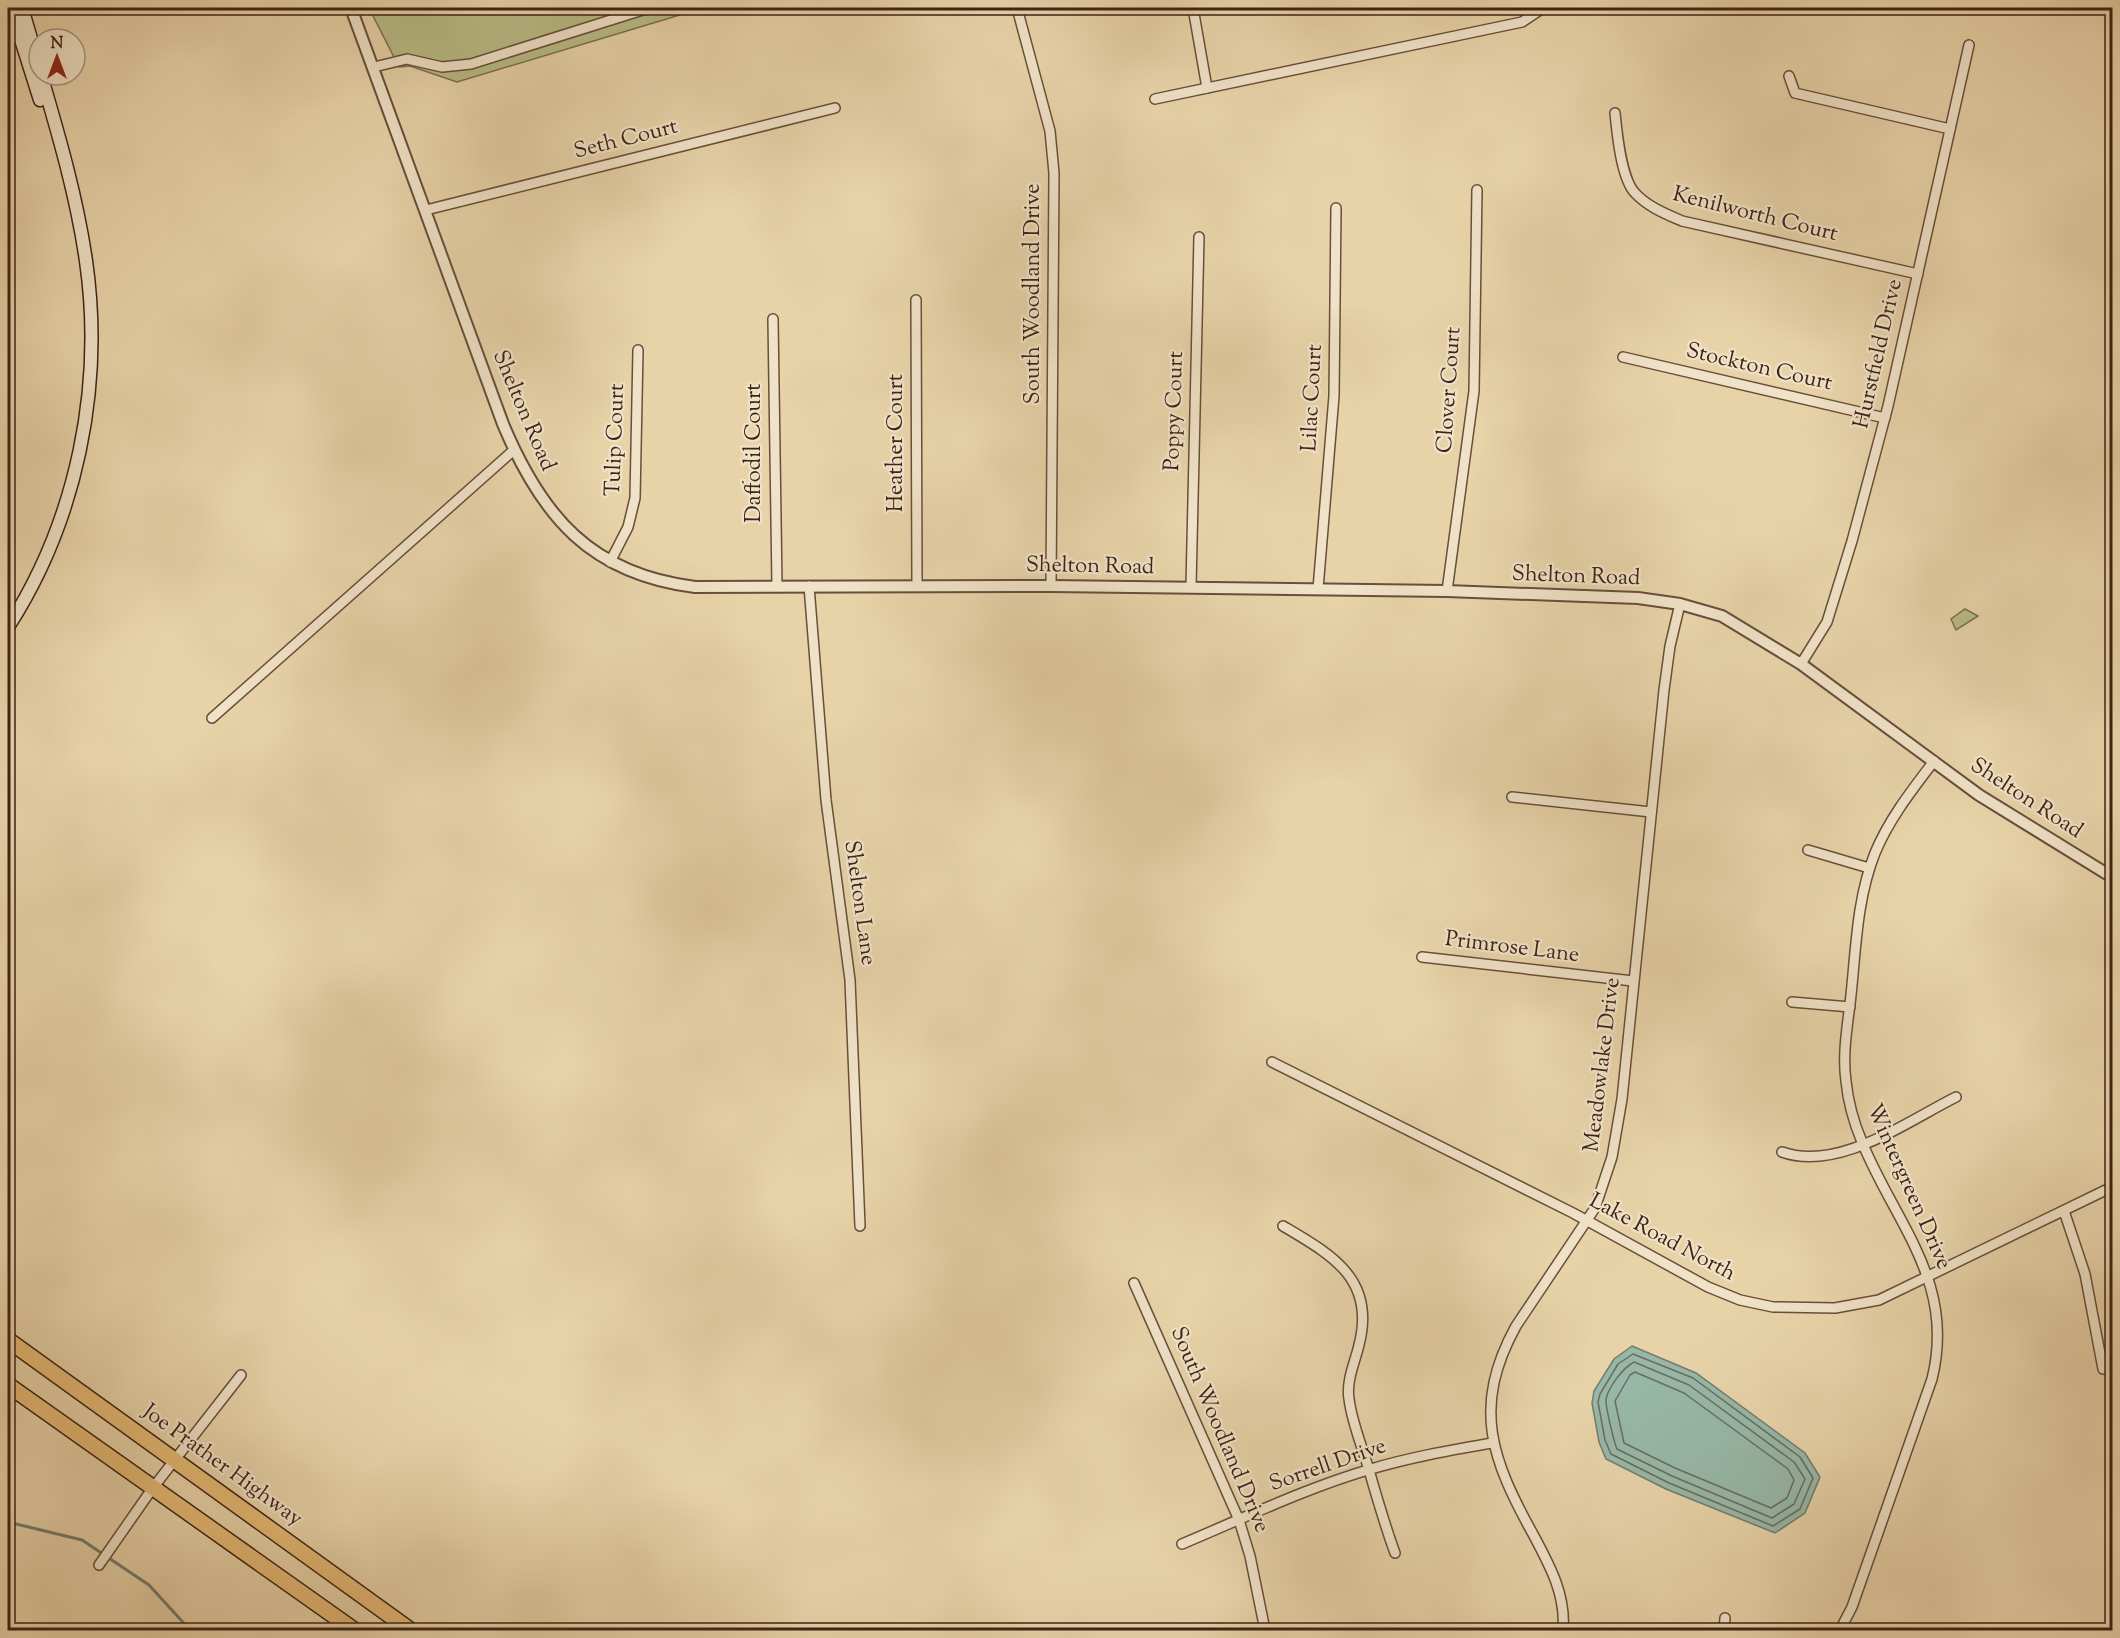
<svg xmlns="http://www.w3.org/2000/svg" width="2120" height="1638" viewBox="0 0 2120 1638" font-family="'Sorts Mill Goudy',serif">
<style>
.green{fill:#b8bc86;stroke:#7b6f4e;stroke-width:1.5}
.water{fill:#97b8a8;stroke:#737c6e;stroke-width:1.5}
.lines{fill:none;stroke-linecap:round;stroke-linejoin:round}
.shore{stroke:#6a6d60;stroke-width:1.5}
.stream{stroke:#737c6e;stroke-width:3}
.minor-casing{stroke:#684e3c;stroke-width:12}
.tertiary-casing{stroke:#684e3c;stroke-width:14}
.secondary-casing{stroke:#3e2217;stroke-width:15}
.trunk-casing{stroke:#3e2217;stroke-width:18}
.minor{stroke:#f0e2c7;stroke-width:9}
.tertiary{stroke:#f0e2c7;stroke-width:10}
.secondary{stroke:#f0e2c7;stroke-width:12}
.trunk{stroke:#e4ba74;stroke-width:15}
.labels{text-anchor:middle;dominant-baseline:central;stroke-width:4.5;stroke-linejoin:round;paint-order:stroke}
.street-label{font-size:22px;fill:#3e2217;stroke:#f0e2c7}
</style>
<rect width="100%" height="100%" fill="#e8d3a9"/>
<filter id="stains"><feTurbulence type="fractalNoise" baseFrequency=".00333" numOctaves="4"/><feColorMatrix values="0 0 0 0 .2 0 0 0 0 .09 0 0 0 0 .02 0 0 0 .5 -.17"/></filter>
<radialGradient id="worn" r=".72"><stop offset=".6" stop-color="#630" stop-opacity="0"/><stop offset="1" stop-color="#630" stop-opacity=".3"/></radialGradient>
<g class="green">
<path d="M 369,8 L 703,8 L 457,82 L 410,66 L 399,67 Z"/>
<path d="M 1965,609 L 1978,616 L 1956,630 L 1951,619 Z"/>
</g>
<path class="water" d="M 1632,1346 L 1696,1373 L 1805,1453 L 1820,1477 L 1805,1513 L 1775,1533 L 1666,1489 L 1606,1459 L 1599,1442 L 1592,1403 L 1594,1391 L 1614,1359 Z"/>
<g class="lines">
<g class="shore">
<path d="M 1633,1354 L 1693,1378 L 1800,1457 L 1813,1478 L 1800,1509 L 1773,1526 L 1669,1483 L 1611,1454 L 1605,1440 L 1598,1402 L 1600,1394 L 1618,1364 Z"/>
<path d="M 1634,1362 L 1689,1385 L 1794,1462 L 1805,1479 L 1794,1504 L 1772,1518 L 1672,1476 L 1617,1449 C 1614,1442 1605,1405 1606,1399 C 1609,1386 1623,1368 1634,1362 Z"/>
<path d="M 1635,1372 L 1684,1393 L 1788,1469 L 1794,1480 L 1787,1498 L 1771,1508 L 1675,1468 L 1624,1443 L 1615,1401 L 1630,1375 Z"/>
</g>
<path class="stream" d="M 8,1522 L 82,1540 L 149,1585 L 190,1630"/>
<defs>
<g id="minor">
<path d="M 1017,8 L 1050,131 L 1054,173 L 1051,586"/>
<path d="M 1193,8 L 1207,88"/>
<path d="M 374,67 L 407,59 L 442,67 L 471,64 L 649,8"/>
<path d="M 1789,76 L 1795,93 L 1950,129"/>
<path d="M 1155,99 L 1522,22 L 1543,8"/>
<path d="M 1615,113 C 1617,133 1621,178 1635,193 C 1648,207 1666,214 1682,221 L 1918,274"/>
<path d="M 426,210 L 835,108"/>
<path d="M 916,300 L 917,585"/>
<path d="M 773,319 L 777,586"/>
<path d="M 1623,357 L 1885,418"/>
<path d="M 610,562 L 628,527 L 635,498 L 638,350"/>
<path d="M 809,586 L 826,800 L 850,980 L 860,1226"/>
<path d="M 1191,587 L 1199,237"/>
<path d="M 1318,589 L 1334,396 L 1336,208"/>
<path d="M 1447,591 L 1474,391 L 1477,190"/>
<path d="M 1801,664 L 1827,622 L 1852,541 L 1888,406 L 1969,45"/>
<path d="M 212,718 L 514,450"/>
<path d="M 1512,797 L 1651,812"/>
<path d="M 1808,850 L 1869,868"/>
<path d="M 1422,957 L 1633,981"/>
<path d="M 1792,1002 L 1850,1007"/>
<path d="M 1272,1062 L 1573,1213 L 1708,1287 L 1740,1300 L 1773,1307 L 1835,1308 L 1879,1300 L 2112,1187"/>
<path d="M 1782,1152 C 1838,1172 1906,1122 1956,1097"/>
<path d="M 2064,1211 L 2085,1274 L 2103,1369"/>
<path d="M 1283,1226 C 1332,1255 1376,1279 1359,1345 C 1355,1362 1346,1381 1349,1399 C 1352,1423 1362,1446 1369,1470 C 1377,1498 1385,1526 1395,1553"/>
<path d="M 1134,1283 L 1239,1520 L 1250,1556 L 1265,1630"/>
<path d="M 1182,1544 C 1244,1518 1306,1488 1371,1469 C 1411,1457 1452,1450 1492,1443"/>
<path d="M 99,1565 L 152,1489 L 241,1375"/>
<path d="M 1563,1630 C 1566,1595 1550,1566 1534,1536 C 1492,1460 1471,1408 1516,1326 L 1595,1208 L 1612,1157 L 1622,1099 L 1664,690 L 1670,646 L 1680,604"/>
<path d="M 1724,1630 L 1725,1618"/>
<path d="M 1840,1630 L 1852,1607 L 1932,1379 C 1956,1282 1896,1225 1862,1142 C 1854,1123 1848,1102 1846,1081 C 1842,1053 1848,1023 1851,995 C 1856,948 1857,898 1875,853 C 1889,819 1912,790 1934,761"/>
</g>
<path id="tertiary" d="M 351,8 L 503,424 C 542,517 591,574 695,587 L 1051,586 L 1447,591 L 1638,598 L 1680,604 L 1722,616 L 1801,664 L 1979,795 L 2112,877"/>
<g id="secondary">
<path d="M 11,8 L 40,100"/>
<path d="M 22,8 L 39,66"/>
<path d="M 8,627 C 77,520 104,386 86,261 C 77,198 59,136 41,75"/>
</g>
<g id="trunk">
<path d="M 8,1340 L 410,1630"/>
<path d="M 8,1385 L 354,1630"/>
</g>
</defs>
<use href="#minor" class="minor-casing"/>
<use href="#tertiary" class="tertiary-casing"/>
<use href="#secondary" class="secondary-casing"/>
<use href="#trunk" class="trunk-casing"/>
<use href="#minor" class="minor"/>
<use href="#tertiary" class="tertiary"/>
<use href="#secondary" class="secondary"/>
<use href="#trunk" class="trunk"/>
</g>
<g class="labels">
<g class="street-label">
<text transform="translate(626 140) rotate(-14)">Seth Court</text>
<text transform="translate(1755 215) rotate(14)">Kenilworth Court</text>
<text transform="translate(1034 294) rotate(-90)">South Woodland Drive</text>
<text transform="translate(1879 354) rotate(-77)">Hurstfield Drive</text>
<text transform="translate(1759 368) rotate(13)">Stockton Court</text>
<text transform="translate(1450 390) rotate(-86)">Clover Court</text>
<text transform="translate(1313 398) rotate(-87)">Lilac Court</text>
<text transform="translate(523 411) rotate(67)">Shelton Road</text>
<text transform="translate(1175 411) rotate(-88)">Poppy Court</text>
<text transform="translate(616 440) rotate(-88)">Tulip Court</text>
<text transform="translate(897 443) rotate(-90)">Heather Court</text>
<text transform="translate(755 453) rotate(-90)">Daffodil Court</text>
<text transform="translate(1090 567) rotate(1)">Shelton Road</text>
<text transform="translate(1576 577) rotate(2)">Shelton Road</text>
<text transform="translate(2026 799) rotate(33)">Shelton Road</text>
<text transform="translate(859 903) rotate(82)">Shelton Lane</text>
<text transform="translate(1512 948) rotate(7)">Primrose Lane</text>
<text transform="translate(1603 1065) rotate(-83)">Meadowlake Drive</text>
<text transform="translate(1908 1187) rotate(66)">Wintergreen Drive</text>
<text transform="translate(1662 1238) rotate(28)">Lake Road North</text>
<text transform="translate(1219 1430) rotate(67)">South Woodland Drive</text>
<text transform="translate(222 1466) rotate(36)">Joe Prather Highway</text>
<text transform="translate(1328 1466) rotate(-19)">Sorrell Drive</text>
</g>
</g>
<rect width="2120" height="1638" fill="none" stroke="#e8d3a9" stroke-width="30"/>
<rect x="9" y="9" width="2102" height="1620" fill="none" stroke="#3e2217" stroke-width="3"/>
<rect x="15" y="15" width="2090" height="1608" fill="none" stroke="#3e2217" stroke-width="1.5"/>
<g transform="translate(57 57)"><circle r="28" fill="#f0e2c7" stroke="#a99581" stroke-width="1.5"/>
<path d="M0-4.5L10 22L0 15L-10 22Z" fill="#8f2418"/>
<text y="-9" font-size="16" font-weight="bold" text-anchor="middle" fill="#3e2217">N</text>
</g>
<rect width="100%" height="100%" filter="url(#stains)"/>
<rect width="100%" height="100%" fill="url(#worn)"/>
</svg>
